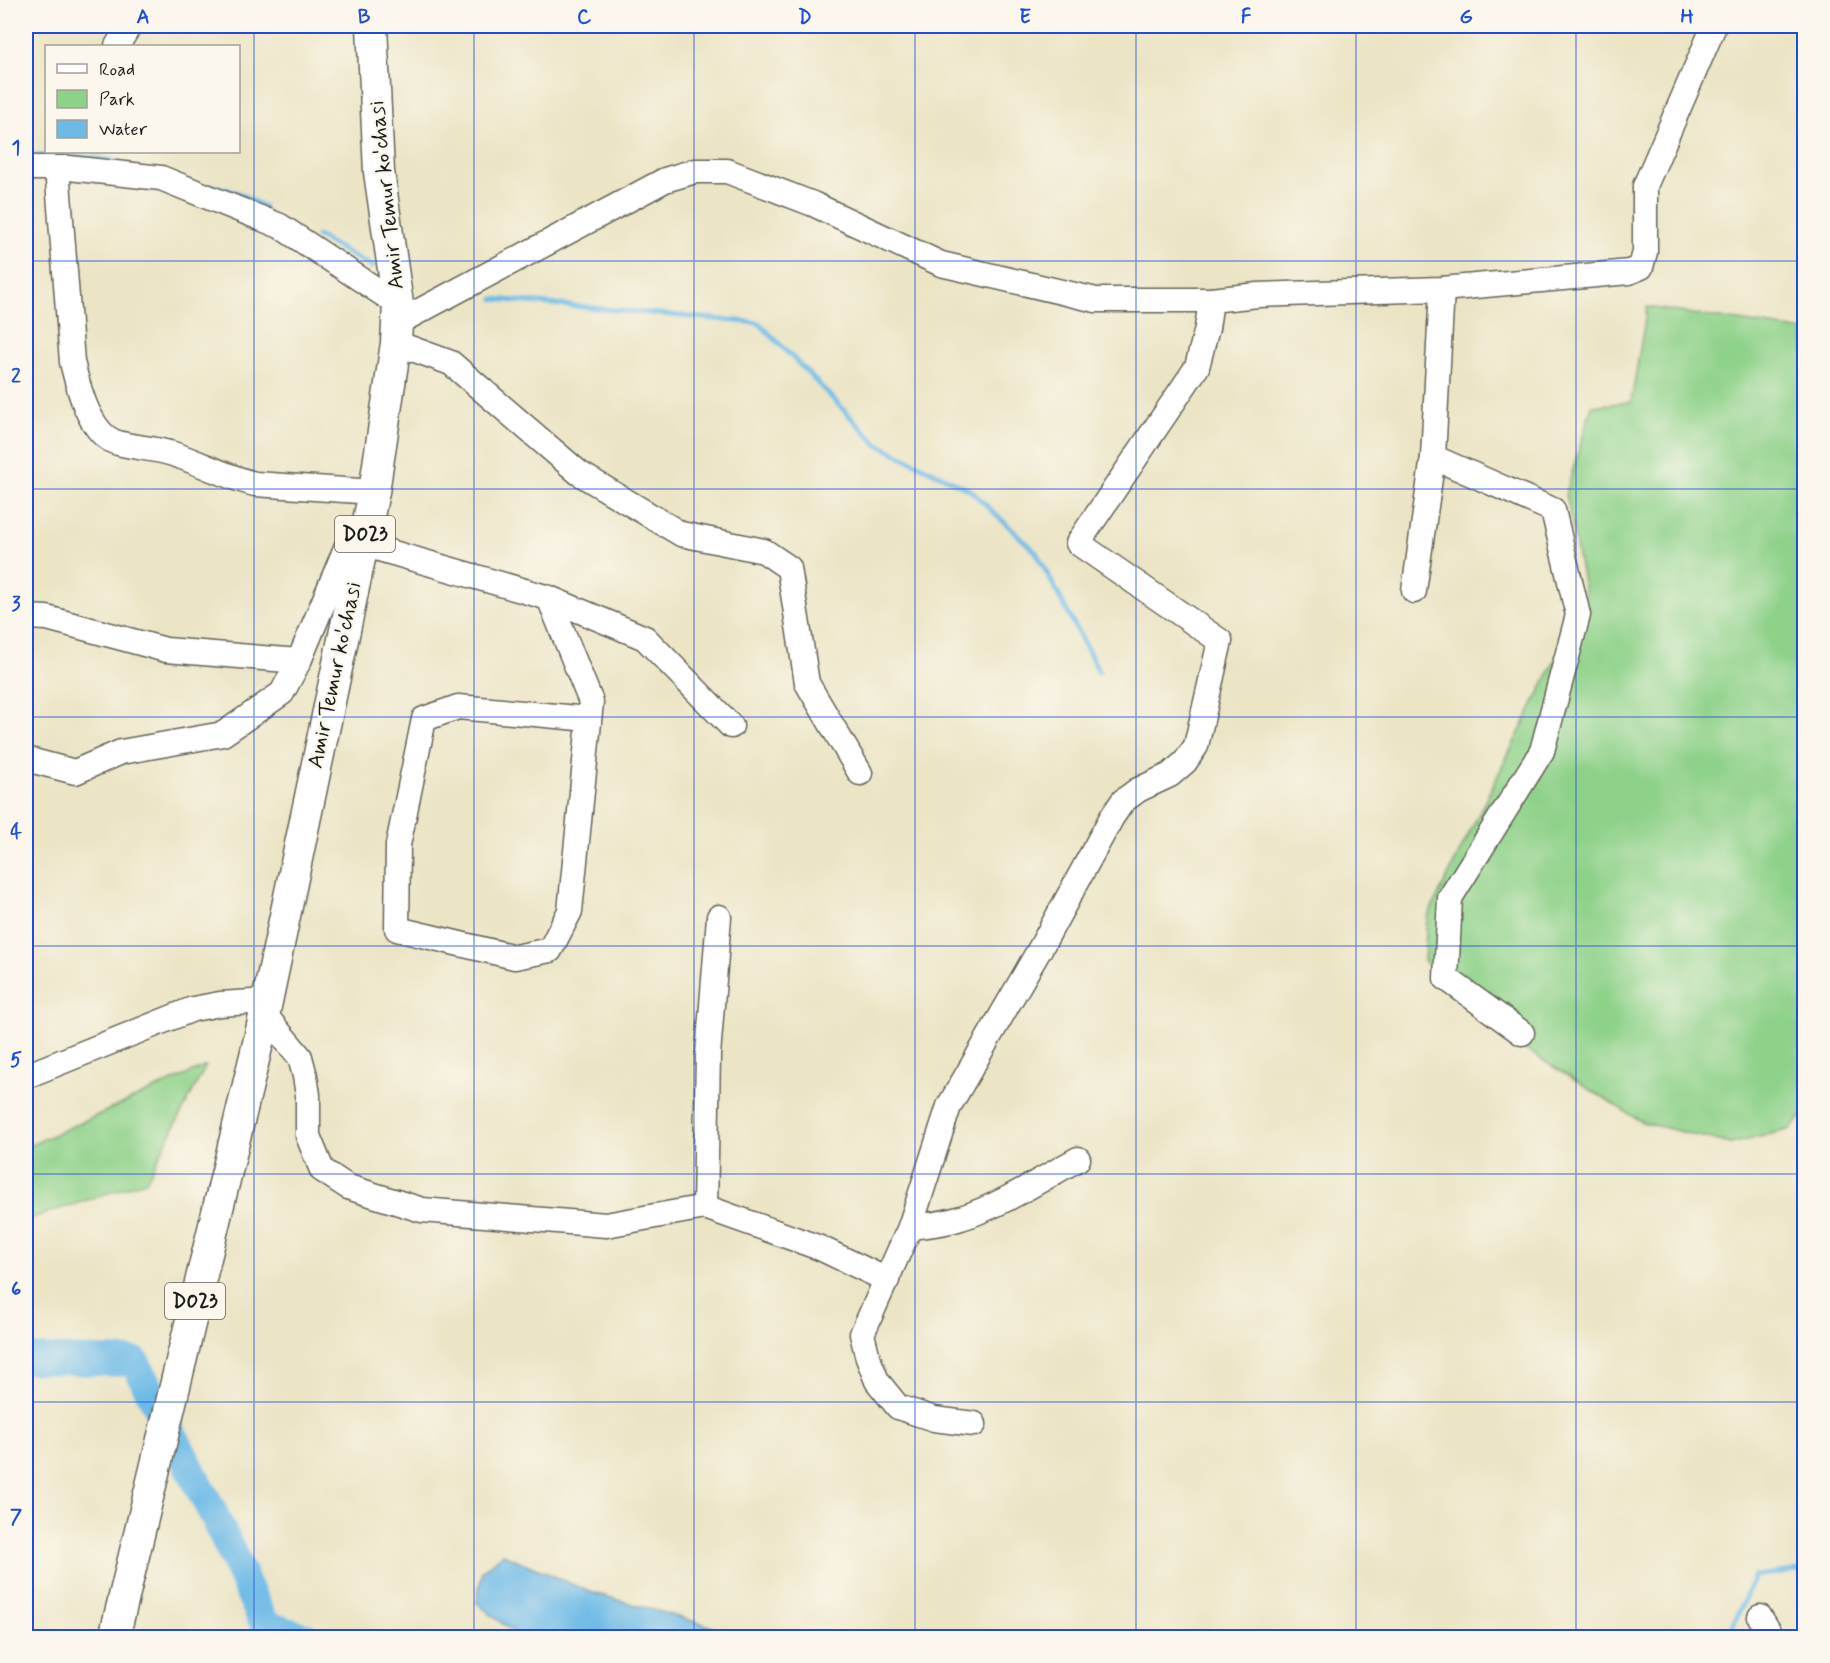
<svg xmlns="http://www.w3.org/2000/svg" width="1830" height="1663" viewBox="0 0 1830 1663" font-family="Mynerve,sans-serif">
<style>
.green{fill:#8ed189;stroke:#557652;stroke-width:1.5}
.water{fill:#6dbae7;stroke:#446b82;stroke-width:1.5}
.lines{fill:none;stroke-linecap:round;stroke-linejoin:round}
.stream{stroke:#6dbae7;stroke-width:5}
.river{stroke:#6dbae7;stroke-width:30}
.minor-casing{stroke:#646257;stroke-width:27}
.major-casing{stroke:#646257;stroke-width:33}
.minor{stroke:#fff;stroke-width:24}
.major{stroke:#fff;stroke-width:30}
.grid{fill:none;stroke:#1d4ed8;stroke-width:1.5;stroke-opacity:0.55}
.labels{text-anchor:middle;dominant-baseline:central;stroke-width:4.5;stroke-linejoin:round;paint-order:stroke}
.shield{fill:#fbf7ec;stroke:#5f5e5a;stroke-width:1.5}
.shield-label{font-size:21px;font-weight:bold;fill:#1c1c1c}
.street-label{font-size:22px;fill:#1c1c1c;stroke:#fbf7ec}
.neatline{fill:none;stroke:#1d4ed8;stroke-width:2}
.grid-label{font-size:20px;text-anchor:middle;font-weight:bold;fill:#1d4ed8}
</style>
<rect width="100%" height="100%" fill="#fbf7ec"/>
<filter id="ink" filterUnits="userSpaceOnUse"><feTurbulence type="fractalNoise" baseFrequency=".0167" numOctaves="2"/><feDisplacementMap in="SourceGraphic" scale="12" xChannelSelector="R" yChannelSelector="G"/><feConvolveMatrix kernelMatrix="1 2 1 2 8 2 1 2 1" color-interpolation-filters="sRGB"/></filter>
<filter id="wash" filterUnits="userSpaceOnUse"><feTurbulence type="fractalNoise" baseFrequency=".008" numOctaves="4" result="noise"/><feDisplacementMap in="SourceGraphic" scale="24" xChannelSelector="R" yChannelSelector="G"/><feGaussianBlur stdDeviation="1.35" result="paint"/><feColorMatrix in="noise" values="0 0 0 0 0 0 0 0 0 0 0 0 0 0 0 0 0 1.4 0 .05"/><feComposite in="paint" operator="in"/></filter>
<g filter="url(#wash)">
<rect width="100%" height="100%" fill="#ebe4c5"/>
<g class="green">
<path d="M 1647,307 L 1804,331 L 1804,1113 L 1791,1129 L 1731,1144 L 1642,1122 L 1510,1040 L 1424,961 L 1427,918 L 1586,598 L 1566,493 L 1592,406 L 1631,402 Z"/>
<path d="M 206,1066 L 146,1181 L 26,1220 L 26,1147 Z"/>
</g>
<path class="water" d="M 503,1554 L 590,1592 L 710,1626 L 723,1637 L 519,1637 L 477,1603 L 482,1571 Z"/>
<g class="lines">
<g class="stream">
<path d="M 26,155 L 101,158 L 118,162"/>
<path d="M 212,186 L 238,193 L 264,207"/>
<path d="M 317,236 L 373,267"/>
<path d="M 494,299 L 759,323 L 877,444 L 970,490 L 1036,552 L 1099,672"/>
<path d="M 1722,1638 L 1730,1634 L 1754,1576 L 1794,1571 L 1804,1572"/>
</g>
<path class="river" d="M 26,1359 L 135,1362 L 216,1519 L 265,1625 L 306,1638"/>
</g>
</g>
<g filter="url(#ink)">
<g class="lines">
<defs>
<g id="minor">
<path d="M 117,46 L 129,26"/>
<path d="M 26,168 L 69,168 L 161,178 L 280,226 L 398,304"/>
<path d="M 57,168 L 72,362 C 78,387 90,436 118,443 C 136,448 155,448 173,454 C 201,463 226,477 255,484 L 374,492"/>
<path d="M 397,323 L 665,180 L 695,171 L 727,171 L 813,204 L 941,264 L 1096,300 L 1211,300 L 1258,295 L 1442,289 L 1629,272 L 1641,267 L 1645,252 L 1645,186 L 1714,26"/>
<path d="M 396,343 L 451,363 L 579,473 L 681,534 L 764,551 L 789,568 L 807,683 L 860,773"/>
<path d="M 1433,457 L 1553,510 L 1578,615 L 1542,751 L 1450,898 L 1446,978 L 1522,1033"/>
<path d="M 1414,591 L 1433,457 L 1442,289"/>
<path d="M 549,598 L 591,702 L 570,911 L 550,950 L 515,957 L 397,929 L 398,845 L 424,719 L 458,707 L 589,719"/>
<path d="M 26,617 L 47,618 L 166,650 L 299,661"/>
<path d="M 26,759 L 75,772 L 121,752 L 223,734 L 282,693 L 299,661 L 346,548 L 362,544 L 549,598 L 645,638 L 731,726"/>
<path d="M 264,1014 L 300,1057 L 305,1076 L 308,1095 L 308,1136 L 322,1170 L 348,1187 L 422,1210 L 606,1225 L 705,1207 L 820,1248 L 887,1280"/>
<path d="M 26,1076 L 193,1009 L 220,1004 L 267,1001"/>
<path d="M 705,1207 L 708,1055 L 719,917"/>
<path d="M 910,1227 C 927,1225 944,1224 961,1218 C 1002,1205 1040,1180 1078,1159"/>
<path d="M 974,1424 L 934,1419 L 898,1407 L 877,1381 L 868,1358 L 862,1334 L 910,1227 L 949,1106 L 1041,947 L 1112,817 L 1123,801 L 1138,790 L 1170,775 L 1185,762 L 1196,746 L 1220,641 L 1078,543 L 1197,367 L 1207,328 L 1211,300"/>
<path d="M 1760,1617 L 1773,1638"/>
</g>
<path id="major" d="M 114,1638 L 260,1035 L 374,492 L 396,343 L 398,304 L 379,172 L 372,26"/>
</defs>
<use href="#minor" class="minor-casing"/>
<use href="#major" class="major-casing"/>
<use href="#minor" class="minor"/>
<use href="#major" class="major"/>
</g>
</g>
<path class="grid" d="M 254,26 L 254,1638M 474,26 L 474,1638M 694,26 L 694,1638M 915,26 L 915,1638M 1136,26 L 1136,1638M 1356,26 L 1356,1638M 1576,26 L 1576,1638M 26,261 L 1804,261M 26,489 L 1804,489M 26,717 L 1804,717M 26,946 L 1804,946M 26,1174 L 1804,1174M 26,1402 L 1804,1402"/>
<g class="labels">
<g class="shield">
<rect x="335" y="516" width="60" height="36" rx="4.5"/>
<rect x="165" y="1283" width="60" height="36" rx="4.5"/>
</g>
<g class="shield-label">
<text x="365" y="534">D023</text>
<text x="195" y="1301">D023</text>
</g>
<g class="street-label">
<text transform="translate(387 195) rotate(-96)">Amir Temur ko'chasi</text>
<text transform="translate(335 675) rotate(-78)">Amir Temur ko'chasi</text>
</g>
</g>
<rect width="1830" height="1663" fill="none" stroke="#fbf7ec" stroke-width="66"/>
<rect x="45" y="45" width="195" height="108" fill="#fbf7ec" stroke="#a29f99" stroke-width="1.5"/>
<rect x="57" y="64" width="30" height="9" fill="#ffffff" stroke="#a29f99" stroke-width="1.5"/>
<text x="99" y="75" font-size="18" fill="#1c1c1c">Road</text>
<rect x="57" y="90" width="30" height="18" fill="#8ed189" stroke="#a29f99" stroke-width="1.5"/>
<text x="99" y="105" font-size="18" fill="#1c1c1c">Park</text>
<rect x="57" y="120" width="30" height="18" fill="#6dbae7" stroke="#a29f99" stroke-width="1.5"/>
<text x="99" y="135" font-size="18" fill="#1c1c1c">Water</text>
<rect x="33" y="33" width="1764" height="1597" class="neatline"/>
<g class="grid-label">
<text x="143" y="23">A</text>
<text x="364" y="23">B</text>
<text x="584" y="23">C</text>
<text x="805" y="23">D</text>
<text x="1025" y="23">E</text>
<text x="1246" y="23">F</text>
<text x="1466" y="23">G</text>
<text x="1687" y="23">H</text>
<text x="16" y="154">1</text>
<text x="16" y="382">2</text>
<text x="16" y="610">3</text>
<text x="16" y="838">4</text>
<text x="16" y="1066">5</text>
<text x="16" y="1295">6</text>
<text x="16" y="1523">7</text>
</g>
</svg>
